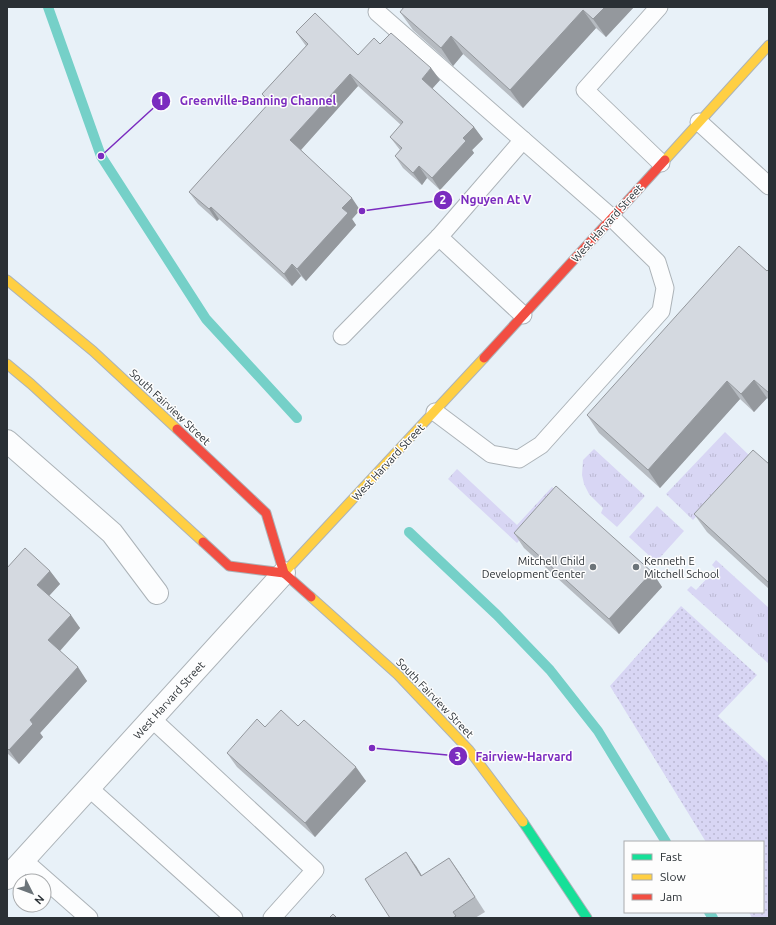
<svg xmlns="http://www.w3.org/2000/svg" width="776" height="925" viewBox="0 0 776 925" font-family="Ubuntu,sans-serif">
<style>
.grass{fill:url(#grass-tufts)}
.park{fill:url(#park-dots)}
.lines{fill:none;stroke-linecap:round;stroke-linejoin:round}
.stream{stroke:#75d0c8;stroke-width:10}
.lane-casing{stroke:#acb3b8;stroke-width:19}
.street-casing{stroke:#acb3b8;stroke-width:24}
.fast-casing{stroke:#acb3b8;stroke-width:11}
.slow-casing{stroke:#acb3b8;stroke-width:11}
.jam-casing{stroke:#acb3b8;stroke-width:11}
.lane{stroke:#fcfdfe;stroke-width:17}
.street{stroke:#fcfdfe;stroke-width:22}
.fast{stroke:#16e098;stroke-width:9}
.slow{stroke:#ffcf43;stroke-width:9}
.jam{stroke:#f24e42;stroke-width:9}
.wall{fill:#b6bbc1}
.shaded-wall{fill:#94989d}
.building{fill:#d4d9e0;stroke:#94989d}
.poi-dot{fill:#6c7479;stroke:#fdfdfd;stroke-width:1.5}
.labels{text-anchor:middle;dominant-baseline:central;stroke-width:3;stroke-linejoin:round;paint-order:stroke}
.street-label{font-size:11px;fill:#2a3035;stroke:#fdfdfd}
.poi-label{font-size:11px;fill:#2a3035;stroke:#fdfdfd;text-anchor:end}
.leader{fill:none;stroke:#7b2cbf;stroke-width:1.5}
.callout-dot{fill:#7b2cbf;stroke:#fdfdfd;stroke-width:1.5}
.mark-label{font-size:12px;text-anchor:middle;font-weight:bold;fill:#fff}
.callout-label{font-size:12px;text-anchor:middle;font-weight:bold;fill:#7b2cbf;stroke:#fdfdfd;stroke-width:3;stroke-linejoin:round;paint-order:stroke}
</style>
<defs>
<pattern id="grass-tufts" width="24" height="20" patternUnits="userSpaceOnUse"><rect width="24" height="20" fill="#d8d6f4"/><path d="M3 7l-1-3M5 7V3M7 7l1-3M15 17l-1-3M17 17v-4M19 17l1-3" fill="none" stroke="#bab8d2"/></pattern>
<pattern id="park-dots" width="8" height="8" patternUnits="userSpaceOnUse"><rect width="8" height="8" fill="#d8d6f4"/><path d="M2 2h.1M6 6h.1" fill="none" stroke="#bab8d2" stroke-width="1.8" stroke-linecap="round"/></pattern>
</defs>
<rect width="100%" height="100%" fill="#e8f1f8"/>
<g class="grass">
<path d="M 725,432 L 751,457 L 693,520 L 666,494 Z"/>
<path d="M 594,449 L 645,496 L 617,527 L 601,513 L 603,508 L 589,494 L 584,484 L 582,475 L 583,460 Z"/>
<path d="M 457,469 L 517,525 L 552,487 L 561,495 L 517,543 L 448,479 Z"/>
<path d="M 657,506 L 684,531 L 656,562 L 629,537 Z"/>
<path d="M 716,560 L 769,608 L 769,664 L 687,590 L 691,586 L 696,590 L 716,569 L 712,565 Z"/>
</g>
<path class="park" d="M 681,606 L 757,675 L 718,716 L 769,763 L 769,918 L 752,918 L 749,912 L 763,912 L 763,842 L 706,842 L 610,686 Z"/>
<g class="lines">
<g class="stream">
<path d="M 48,7 L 101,156 L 206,319 L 297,418"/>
<path d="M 409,532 L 497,615 L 550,670 L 598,731 L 666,842"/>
<path d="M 709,912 L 713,918"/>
</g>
<defs>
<g id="lane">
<path d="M 659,7 L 585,90 L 661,163"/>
<path d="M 377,12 L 612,218 L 657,262 L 665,288 L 661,311 L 541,445 L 519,459 L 491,454 L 435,412"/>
<path d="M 699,122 L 769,186"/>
<path d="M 523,140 L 439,237 L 523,315"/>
<path d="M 342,336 L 439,237"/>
<path d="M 152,719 L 315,870 L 272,918"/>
<path d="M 89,788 L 234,918"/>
<path d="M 23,860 L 89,918"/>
</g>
<g id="street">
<path d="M 7,441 L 112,533 L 157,593"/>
<path d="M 7,878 L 284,573"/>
</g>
<path id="fast" d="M 523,822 L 587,918"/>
<g id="slow">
<path d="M 665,160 L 769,45"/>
<path d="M 7,280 L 93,351 L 177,429"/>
<path d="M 7,364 L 31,384 L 203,542"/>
<path d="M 284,573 L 484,358"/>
<path d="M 311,597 L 398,675 L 469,750 L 523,822"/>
</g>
<g id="jam">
<path d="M 484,358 L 665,160"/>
<path d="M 177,429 L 266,513 L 284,573 L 311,597"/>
<path d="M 203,542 L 229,566 L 284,573"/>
</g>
</defs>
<use href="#lane" class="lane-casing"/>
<use href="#street" class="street-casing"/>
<use href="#fast" class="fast-casing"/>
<use href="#slow" class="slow-casing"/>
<use href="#jam" class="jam-casing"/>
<use href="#lane" class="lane"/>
<use href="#street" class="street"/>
<use href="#fast" class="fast"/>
<use href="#slow" class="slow"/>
<use href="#jam" class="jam"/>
</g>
<g class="wall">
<path d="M 634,7 L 606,37 L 596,28 L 523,108 L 463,54 L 453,66 L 413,30 L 400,12 Z"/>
<path d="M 296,32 L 358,55 L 380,44 L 431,68 L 440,80 L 432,89 L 474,127 L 483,139 L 472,150 L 474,153 L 440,190 L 427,178 L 422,185 L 403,168 L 395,156 L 400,150 L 390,137 L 401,125 L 358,86 L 301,150 L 360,210 L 352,219 L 356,225 L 306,281 L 301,276 L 292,286 L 219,219 L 217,221 L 198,204 L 189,192 L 269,104 L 262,94 L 306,46 Z"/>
<path d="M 769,269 L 769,400 L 767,398 L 754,412 L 740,399 L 660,488 L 599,433 L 587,415 Z"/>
<path d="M 769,464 L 769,589 L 707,532 L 694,514 Z"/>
<path d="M 514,533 L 652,572 L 662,587 L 619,634 L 524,548 Z"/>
<path d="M 7,568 L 50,571 L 60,584 L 49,596 L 80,628 L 60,651 L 87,681 L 40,733 L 43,737 L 19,764 L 7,753 Z"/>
<path d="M 298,726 L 366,781 L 315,837 L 237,767 L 227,753 L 265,727 Z"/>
<path d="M 449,858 L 485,912 L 475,918 L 390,918 L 416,866 L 422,876 Z"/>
</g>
<g class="shaded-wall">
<path d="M 605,7 L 634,7 L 606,37 L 593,19 Z"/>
<path d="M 583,10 L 596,28 L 523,108 L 510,90 Z"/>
<path d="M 451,36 L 463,54 L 453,66 L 441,48 Z"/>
<path d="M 431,68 L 440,80 L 430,91 L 422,79 Z"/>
<path d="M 350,74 L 358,86 L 299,152 L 290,140 Z"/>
<path d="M 474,127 L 483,139 L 472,150 L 474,153 L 440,190 L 432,178 L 463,138 Z"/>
<path d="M 419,166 L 427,178 L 422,185 L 413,173 Z"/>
<path d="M 352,198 L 360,210 L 352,219 L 356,225 L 306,281 L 297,269 L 342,208 Z"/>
<path d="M 211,207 L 219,219 L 217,221 L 209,209 Z"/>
<path d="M 292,264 L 301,276 L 292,286 L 284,274 Z"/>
<path d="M 754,380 L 767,398 L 754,412 L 741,394 Z"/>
<path d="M 727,381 L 740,399 L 660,488 L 648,470 Z"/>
<path d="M 50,571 L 60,584 L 47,598 L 37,585 Z"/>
<path d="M 652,572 L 662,587 L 619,634 L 609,619 Z"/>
<path d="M 71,615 L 80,628 L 57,654 L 48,640 Z"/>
<path d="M 78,667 L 87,681 L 40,733 L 43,737 L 19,764 L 9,750 L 30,720 Z"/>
<path d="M 356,767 L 366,781 L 315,837 L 305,823 Z"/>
<path d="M 406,852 L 416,866 L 431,891 L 421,876 Z"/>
<path d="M 449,858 L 459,872 L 485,912 Z"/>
</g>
<g class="building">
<path d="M 404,7 L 605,7 L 593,19 L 583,10 L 510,90 L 451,36 L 441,48 L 400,12 Z"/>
<path d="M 315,13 L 358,55 L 374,38 L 380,44 L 391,33 L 431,68 L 422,79 L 474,127 L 463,138 L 466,141 L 432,178 L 419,166 L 413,173 L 395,156 L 402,148 L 390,137 L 403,122 L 350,74 L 290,140 L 352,198 L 342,208 L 348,213 L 297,269 L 292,264 L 284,274 L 211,207 L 209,209 L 189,192 L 270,102 L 262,94 L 308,44 L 296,32 Z"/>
<path d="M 739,246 L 767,271 L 769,269 L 769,393 L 754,380 L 741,394 L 727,381 L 648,470 L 587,415 Z"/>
<path d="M 753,450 L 769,464 L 769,583 L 694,514 Z"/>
<path d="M 556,486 L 652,572 L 609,619 L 514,533 Z"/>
<path d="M 25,548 L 50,571 L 37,585 L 71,615 L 48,640 L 78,667 L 30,720 L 33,724 L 9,750 L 7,748 L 7,568 Z"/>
<path d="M 281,710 L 298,726 L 304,720 L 356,767 L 305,823 L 227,753 L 257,719 L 265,727 Z"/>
<path d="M 406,852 L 421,876 L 449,858 L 475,897 L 453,912 L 456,916 L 453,918 L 390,918 L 365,879 Z"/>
<path d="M 333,914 L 337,918 L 329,918 Z"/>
</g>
<g class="poi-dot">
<circle cx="593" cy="567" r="4"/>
<circle cx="636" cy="567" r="4"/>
</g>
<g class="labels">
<g class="street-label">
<text transform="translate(607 223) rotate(-48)">West Harvard Street</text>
<text transform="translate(170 407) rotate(43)">South Fairview Street</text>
<text transform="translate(388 462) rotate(-47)">West Harvard Street</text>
<text transform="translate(435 698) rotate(46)">South Fairview Street</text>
<text transform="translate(169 700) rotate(-48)">West Harvard Street</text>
</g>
<g class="poi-label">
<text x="585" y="561">Mitchell Child<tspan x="585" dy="13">Development Center</tspan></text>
<text x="644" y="561" text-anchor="start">Kenneth E<tspan x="644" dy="13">Mitchell School</tspan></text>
</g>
</g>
<path class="leader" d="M101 156L161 101M362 211L443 200M372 748L458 756"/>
<g class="callout-dot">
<circle cx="101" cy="156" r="4"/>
<circle cx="362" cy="211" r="4"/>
<circle cx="372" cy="748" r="4"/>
<circle cx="161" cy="101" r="10"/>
<circle cx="443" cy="200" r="10"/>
<circle cx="458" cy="756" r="10"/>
</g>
<g class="mark-label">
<text x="161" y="105">1</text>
<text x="443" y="204">2</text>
<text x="458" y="761">3</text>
</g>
<g class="callout-label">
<text x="258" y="105">Greenville-Banning Channel</text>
<text x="496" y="204">Nguyen At V</text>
<text x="524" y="761">Fairview-Harvard</text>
</g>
<rect width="776" height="925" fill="none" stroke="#2a3035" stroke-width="16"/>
<rect x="624" y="841" width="140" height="72" fill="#fdfdfd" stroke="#a9abad"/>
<rect x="632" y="854" width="20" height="6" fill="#16e098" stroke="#a9abad"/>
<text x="660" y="861" font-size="12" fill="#2a3035">Fast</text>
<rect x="632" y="874" width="20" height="6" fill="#ffcf43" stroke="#a9abad"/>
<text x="660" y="881" font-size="12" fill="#2a3035">Slow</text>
<rect x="632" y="894" width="20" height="6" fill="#f24e42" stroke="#a9abad"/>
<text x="660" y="901" font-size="12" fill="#2a3035">Jam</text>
<g transform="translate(32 893) rotate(132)"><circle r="19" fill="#fdfdfd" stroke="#a9abad"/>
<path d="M0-3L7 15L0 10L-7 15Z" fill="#6c7479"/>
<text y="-6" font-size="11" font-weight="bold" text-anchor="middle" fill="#2a3035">N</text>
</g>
</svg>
